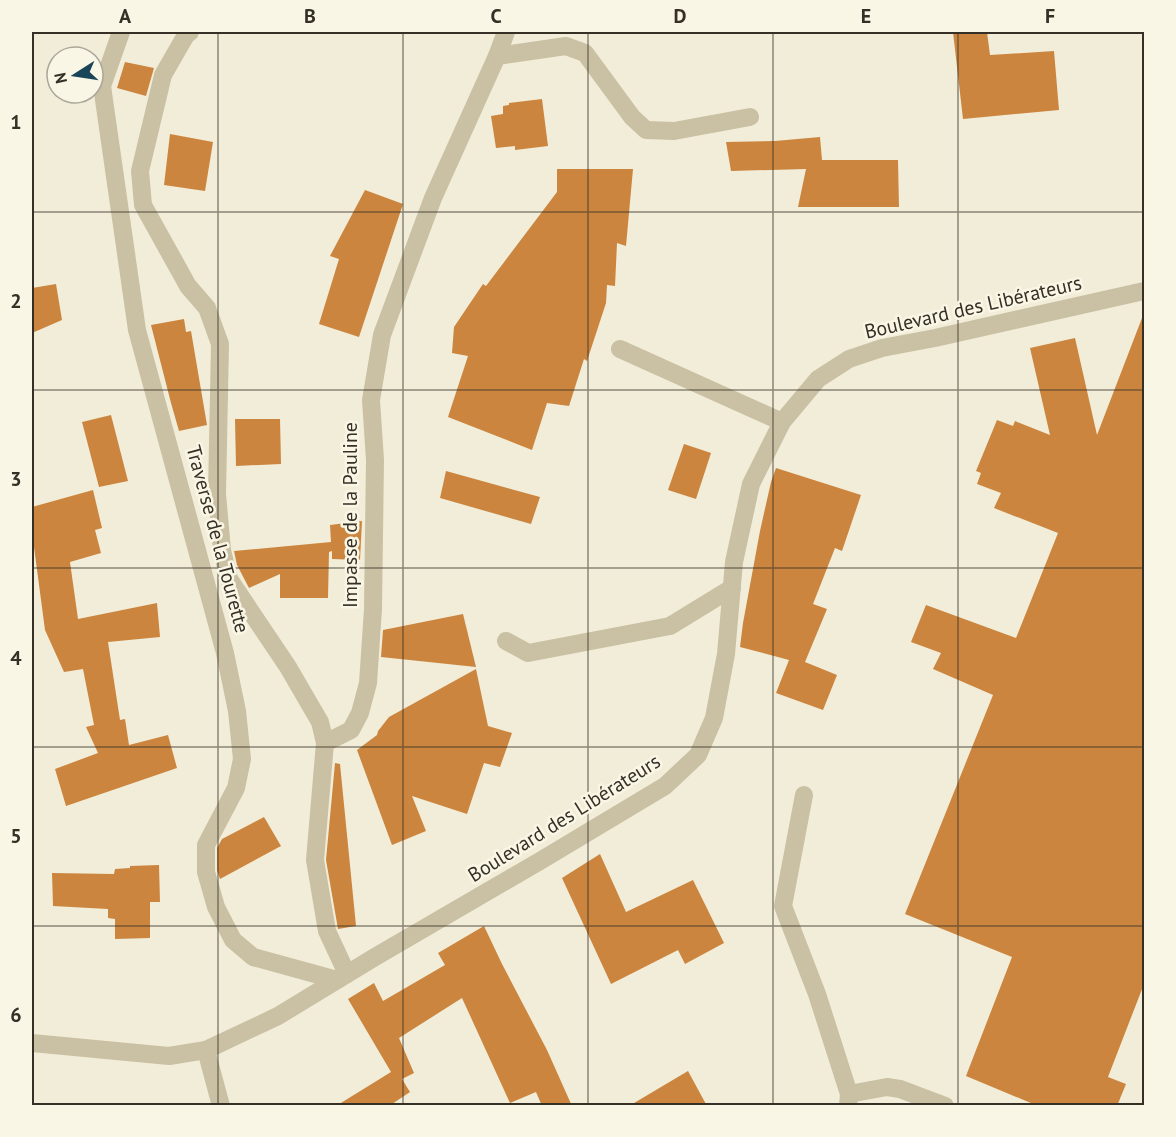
<svg xmlns="http://www.w3.org/2000/svg" width="1176" height="1137" viewBox="0 0 1176 1137" font-family="'PT Sans',sans-serif">
<style>
.building{fill:#cb853e}
.lines{fill:none;stroke-linecap:round;stroke-linejoin:round}
.minor{stroke:#cac0a4;stroke-width:18}
.grid{fill:none;stroke:#352f26;stroke-width:1.5;stroke-opacity:0.55}
.labels{text-anchor:middle;dominant-baseline:central;stroke-width:5;stroke-linejoin:round;paint-order:stroke}
.street-label{font-size:20px;fill:#352f26;stroke:#faf6e5}
.neatline{fill:none;stroke:#352f26;stroke-width:2}
.grid-label{font-size:20px;text-anchor:middle;font-weight:bold;fill:#352f26}
</style>
<rect width="100%" height="100%" fill="#f2edd8"/>
<g class="building">
<path d="M 953,32 L 987,32 L 990,55 L 1054,51 L 1059,110 L 963,119 Z"/>
<path d="M 125,62 L 154,68 L 146,96 L 117,88 Z"/>
<path d="M 542,99 L 548,146 L 515,150 L 515,146 L 496,148 L 491,116 L 503,114 L 503,106 L 509,105 L 509,103 Z"/>
<path d="M 170,134 L 213,142 L 205,191 L 164,185 Z"/>
<path d="M 820,137 L 822,160 L 898,160 L 899,207 L 798,207 L 806,169 L 731,171 L 726,142 L 775,141 Z"/>
<path d="M 557,169 L 633,169 L 626,246 L 617,243 L 615,286 L 607,285 L 606,303 L 587,361 L 584,359 L 569,406 L 547,403 L 532,450 L 448,417 L 468,356 L 452,353 L 454,327 L 483,284 L 486,286 L 557,192 Z"/>
<path d="M 365,190 L 403,204 L 359,337 L 319,324 L 339,259 L 330,256 Z"/>
<path d="M 56,284 L 62,320 L 32,333 L 32,288 Z"/>
<path d="M 1142,318 L 1144,318 L 1144,984 L 1108,1077 L 1126,1084 L 1117,1106 L 1038,1106 L 966,1076 L 1012,957 L 905,914 L 993,695 L 933,669 L 941,653 L 911,642 L 926,605 L 1016,638 L 1058,533 L 994,508 L 1001,493 L 977,484 L 981,473 L 976,471 L 997,420 L 1013,426 L 1015,421 L 1050,435 L 1030,348 L 1075,338 L 1097,435 Z"/>
<path d="M 184,319 L 186,332 L 191,331 L 207,425 L 179,431 L 171,403 L 151,325 Z"/>
<path d="M 111,415 L 128,481 L 99,487 L 82,422 Z"/>
<path d="M 235,419 L 280,419 L 281,464 L 236,466 Z"/>
<path d="M 684,444 L 711,453 L 696,499 L 668,490 Z"/>
<path d="M 776,468 L 861,495 L 842,551 L 835,548 L 813,604 L 827,609 L 805,662 L 837,675 L 823,710 L 776,693 L 789,660 L 740,647 L 743,623 L 760,531 L 771,482 Z"/>
<path d="M 446,471 L 540,497 L 531,524 L 440,498 Z"/>
<path d="M 93,490 L 102,528 L 95,530 L 101,553 L 70,562 L 78,619 L 157,603 L 160,637 L 108,642 L 120,720 L 125,719 L 129,745 L 168,735 L 177,768 L 66,806 L 55,769 L 98,753 L 86,727 L 94,725 L 83,669 L 64,672 L 45,630 L 32,532 L 32,507 Z"/>
<path d="M 362,521 L 360,560 L 332,559 L 332,551 L 329,552 L 328,598 L 280,598 L 280,574 L 249,588 L 237,565 L 234,551 L 331,542 L 330,525 Z"/>
<path d="M 463,614 L 476,667 L 381,657 L 383,630 Z"/>
<path d="M 476,669 L 488,726 L 512,733 L 500,767 L 484,763 L 467,814 L 412,796 L 426,831 L 392,845 L 357,750 L 377,735 L 378,731 L 389,717 Z"/>
<path d="M 335,763 L 340,764 L 356,926 L 338,929 L 326,860 Z"/>
<path d="M 264,817 L 281,846 L 220,879 L 217,870 L 217,848 L 222,839 Z"/>
<path d="M 600,854 L 626,912 L 693,880 L 724,943 L 685,964 L 678,950 L 611,984 L 562,878 Z"/>
<path d="M 159,865 L 160,902 L 150,902 L 150,938 L 115,939 L 115,919 L 108,918 L 108,909 L 53,906 L 52,873 L 114,874 L 115,869 L 130,868 L 130,866 Z"/>
<path d="M 484,926 L 502,964 L 547,1050 L 572,1106 L 542,1106 L 536,1092 L 510,1103 L 462,998 L 399,1038 L 414,1073 L 402,1079 L 410,1092 L 389,1106 L 336,1106 L 391,1072 L 348,999 L 374,983 L 383,1001 L 445,965 L 438,953 Z"/>
<path d="M 688,1071 L 707,1106 L 629,1106 Z"/>
</g>
<g class="lines">
<g class="minor">
<path d="M 121,32 L 102,86 L 137,330 L 225,653 L 237,711 L 242,759 L 236,788 L 206,845 L 206,872 L 216,907 L 233,940 L 253,957 L 337,980"/>
<path d="M 190,32 L 186,35 L 163,75 L 140,171 L 143,205 L 188,286 L 207,308 L 220,344 L 217,494 L 222,550 L 229,579 L 288,667 L 320,722 L 325,743"/>
<path d="M 497,56 L 566,46 L 585,53 L 632,117 L 646,130 L 674,131 L 750,117"/>
<path d="M 620,349 L 782,422"/>
<path d="M 506,641 L 528,653 L 670,626 L 732,588"/>
<path d="M 804,795 L 783,906 L 817,994 L 849,1094 L 848,1106"/>
<path d="M 347,974 L 327,931 L 315,860 L 325,743 L 351,730 L 360,713 L 368,683 L 373,609 L 375,460 L 371,400 L 382,335 L 433,198 L 497,56 L 506,32"/>
<path d="M 32,1043 L 169,1056 L 206,1050 L 278,1016 L 375,957 L 540,861 L 665,786 L 698,755 L 714,718 L 726,654 L 734,562 L 751,484 L 782,422 L 818,379 L 849,359 L 882,348 L 935,338 L 1144,291"/>
<path d="M 206,1050 L 221,1106"/>
<path d="M 849,1094 L 887,1087 L 900,1089 L 945,1106"/>
</g>
</g>
<path class="grid" d="M 218,32 L 218,1106M 403,32 L 403,1106M 588,32 L 588,1106M 773,32 L 773,1106M 958,32 L 958,1106M 32,212 L 1144,212M 32,390 L 1144,390M 32,568 L 1144,568M 32,747 L 1144,747M 32,926 L 1144,926"/>
<g class="labels">
<g class="street-label">
<text transform="translate(973 307) rotate(-13)">Boulevard des Libérateurs</text>
<text transform="translate(350 515) rotate(-90)">Impasse de la Pauline</text>
<text transform="translate(218 539) rotate(75)">Traverse de la Tourette</text>
<text transform="translate(564 818) rotate(-32)">Boulevard des Libérateurs</text>
</g>
</g>
<rect width="1176" height="1137" fill="none" stroke="#faf6e5" stroke-width="66"/>
<g transform="translate(75 75) rotate(258)"><circle r="28" fill="#faf6e5" stroke="#aba699" stroke-width="1.5"/>
<path d="M0-4.5L10 22L0 15L-10 22Z" fill="#1a4458"/>
<text y="-9" font-size="16" font-weight="bold" text-anchor="middle" fill="#352f26">N</text>
</g>
<rect x="33" y="33" width="1110" height="1071" class="neatline"/>
<g class="grid-label">
<text x="125" y="23">A</text>
<text x="310" y="23">B</text>
<text x="496" y="23">C</text>
<text x="680" y="23">D</text>
<text x="866" y="23">E</text>
<text x="1050" y="23">F</text>
<text x="16" y="129">1</text>
<text x="16" y="308">2</text>
<text x="16" y="486">3</text>
<text x="16" y="665">4</text>
<text x="16" y="843">5</text>
<text x="16" y="1022">6</text>
</g>
</svg>
